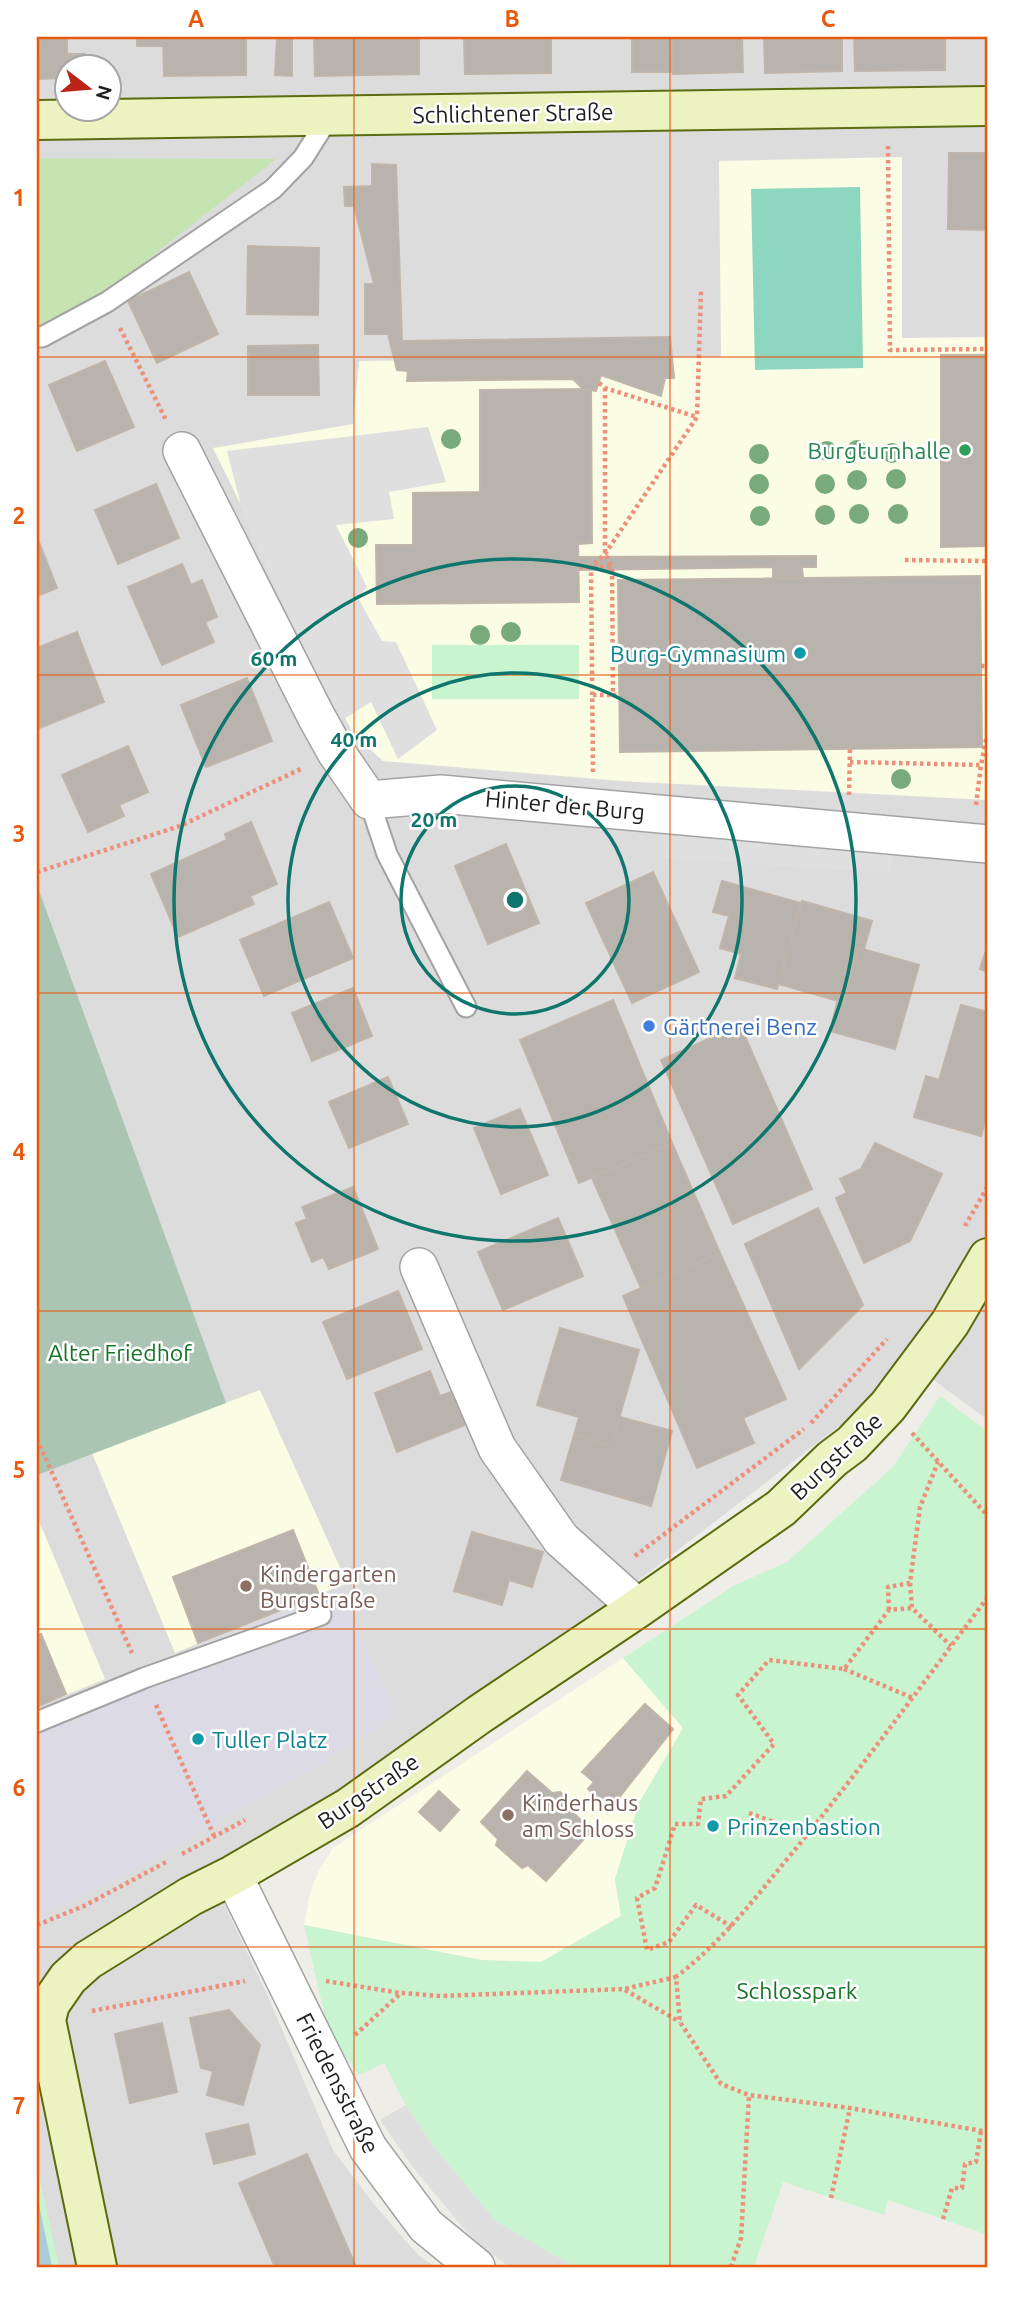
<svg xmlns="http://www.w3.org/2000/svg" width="1025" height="2304" viewBox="0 0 1025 2304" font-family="Ubuntu,sans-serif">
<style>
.residential{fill:#dddcdc;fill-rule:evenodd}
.education{fill:#fafce3}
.grass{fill:#c6e4b2}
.cemetery{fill:#aac5b1}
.park{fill:#c8f4d0}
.pitch{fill:#8dd6c0}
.parking{fill:#dfdfdf}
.plaza{fill:#dcdbe5}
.water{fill:#accad8}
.building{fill:#b8b3ac;stroke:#bfb5aa;stroke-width:2}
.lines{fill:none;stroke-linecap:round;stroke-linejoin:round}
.lane-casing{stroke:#a3a3a3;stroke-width:23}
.street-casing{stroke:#a3a3a3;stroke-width:40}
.secondary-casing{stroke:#5a6c10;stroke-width:42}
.path{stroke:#ec907b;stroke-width:4.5;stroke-dasharray:3.5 3.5;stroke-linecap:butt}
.lane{stroke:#fff;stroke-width:19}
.street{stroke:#fff;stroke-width:37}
.secondary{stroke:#ecf3c0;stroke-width:38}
.tree{fill:#78aa7d}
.grid{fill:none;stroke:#e8590c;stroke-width:2;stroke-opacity:0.55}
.ring{fill:none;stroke:#0f766e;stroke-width:3.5}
.leisure-dot{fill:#2e9e5b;stroke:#fff;stroke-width:2.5}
.culture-dot{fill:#0f9aa8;stroke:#fff;stroke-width:2.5}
.shop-dot{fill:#3f7fe0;stroke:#fff;stroke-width:2.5}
.education-dot{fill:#8d6e63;stroke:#fff;stroke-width:2.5}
.labels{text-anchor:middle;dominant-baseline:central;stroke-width:5;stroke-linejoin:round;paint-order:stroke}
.street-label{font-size:23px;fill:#1f1f1f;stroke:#fff}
.leisure-label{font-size:23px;fill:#27864d;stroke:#fff;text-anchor:end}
.culture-label{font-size:23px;fill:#0d838f;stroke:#fff;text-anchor:start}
.shop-label{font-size:23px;fill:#366cbe;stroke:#fff;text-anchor:start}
.park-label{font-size:23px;fill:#177327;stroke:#fff}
.education-label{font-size:23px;fill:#785e54;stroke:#fff;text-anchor:start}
.centre{fill:#0f766e;stroke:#fff;stroke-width:3.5}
.ring-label{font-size:21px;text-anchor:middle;font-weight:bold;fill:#0f766e;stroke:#fff;stroke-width:5;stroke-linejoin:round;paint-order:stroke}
.neatline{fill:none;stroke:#e8590c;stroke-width:2.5}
.grid-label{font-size:23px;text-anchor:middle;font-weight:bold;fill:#e8590c}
</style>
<rect width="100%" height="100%" fill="#efede7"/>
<path class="residential" d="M 37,37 L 988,37 L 988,1420 L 916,1367 L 414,1753 L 217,1889 L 267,1994 L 333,2150 L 373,2203 L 417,2254 L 435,2267 L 37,2267 ZM 66,66 L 108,66 L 108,108 L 66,108 Z"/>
<g class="education">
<path d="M 902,157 L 902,338 L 988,337 L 988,800 L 620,781 L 383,761 L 353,734 L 213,448 L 353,424 L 359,361 L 721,357 L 719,161 Z"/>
<path d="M 260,1390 L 347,1583 L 175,1653 L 92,1453 Z"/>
<path d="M 37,1516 L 105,1679 L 37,1707 Z"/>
<path d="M 623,1658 L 683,1728 L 639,1803 L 615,1879 L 621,1916 L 541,1962 L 481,1960 L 304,1925 L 310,1893 L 319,1870 L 333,1848 Z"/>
</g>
<path class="grass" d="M 37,158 L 276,159 L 110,289 L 37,329 Z"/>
<path class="cemetery" d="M 37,885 L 226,1403 L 37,1475 Z"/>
<g class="park">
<rect x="432" y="645" width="147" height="54"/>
<path d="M 940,1396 L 988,1432 L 988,2235 L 888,2200 L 884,2215 L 783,2182 L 754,2267 L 575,2267 L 497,2222 L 434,2147 L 406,2105 L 384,2063 L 359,2075 L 328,2031 L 304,1925 L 481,1960 L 541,1962 L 621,1916 L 615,1879 L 639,1803 L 683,1728 L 623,1658 L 735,1585 L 787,1562 L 893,1467 Z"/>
<path d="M 37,2166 L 59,2267 L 37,2267 Z"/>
</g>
<path class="pitch" d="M 860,187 L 863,368 L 755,370 L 751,189 Z"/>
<g class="parking">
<path d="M 428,427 L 446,482 L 389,492 L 394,519 L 336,525 L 367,587 L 358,598 L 382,641 L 396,642 L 437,730 L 398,759 L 371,702 L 339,722 L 245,521 L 227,451 Z"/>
<path d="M 666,825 L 893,841 L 891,873 L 664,858 Z"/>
<path d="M 406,2105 L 434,2147 L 497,2222 L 575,2267 L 510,2267 L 475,2242 L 411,2165 L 380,2120 Z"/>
</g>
<path class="plaza" d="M 340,1590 L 397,1715 L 323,1763 L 244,1806 L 196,1836 L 91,1892 L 37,1915 L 37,1712 Z"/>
<path class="water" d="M 37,2195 L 52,2267 L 37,2267 Z"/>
<g class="building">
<path d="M 40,37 L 67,37 L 67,54 L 85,54 L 86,66 L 66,66 L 66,78 L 37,79 L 37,54 L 40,53 Z"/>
<path d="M 137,37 L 163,37 L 164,46 L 137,46 Z"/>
<path d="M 163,37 L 246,37 L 246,75 L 164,76 Z"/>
<path d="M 277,37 L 292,37 L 292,76 L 275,75 Z"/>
<path d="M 314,37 L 419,37 L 419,74 L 315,76 Z"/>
<path d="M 464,37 L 551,37 L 551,73 L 465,74 Z"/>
<path d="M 632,37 L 672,37 L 673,72 L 632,72 Z"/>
<path d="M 672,37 L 742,37 L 743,72 L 673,74 Z"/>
<path d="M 764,37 L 842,37 L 842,71 L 765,73 Z"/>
<path d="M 854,37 L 945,37 L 945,70 L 855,71 Z"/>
<path d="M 949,153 L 988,153 L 988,230 L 948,229 Z"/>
<path d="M 372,164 L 396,165 L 402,341 L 670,337 L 674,378 L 665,378 L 661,396 L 601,375 L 596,391 L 583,389 L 573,379 L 407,381 L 408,371 L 397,370 L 388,334 L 365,334 L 365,284 L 374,284 L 354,206 L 345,206 L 344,187 L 372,186 Z"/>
<path d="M 248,246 L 319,248 L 318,315 L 247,314 Z"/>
<path d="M 189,272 L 218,334 L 157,363 L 128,301 Z"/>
<path d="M 318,345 L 319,395 L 248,395 L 248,346 Z"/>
<path d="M 941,355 L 988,355 L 988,546 L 941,547 Z"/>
<path d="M 105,361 L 134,427 L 77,451 L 49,385 Z"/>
<path d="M 591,389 L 592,543 L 578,544 L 579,602 L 377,604 L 376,545 L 413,545 L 413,493 L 480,492 L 480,390 Z"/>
<path d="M 156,484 L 179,538 L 118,564 L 95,510 Z"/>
<path d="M 37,537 L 57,588 L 37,596 Z"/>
<path d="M 816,556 L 816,567 L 802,567 L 803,578 L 773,578 L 773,567 L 578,570 L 578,557 Z"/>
<path d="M 182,564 L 191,585 L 202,580 L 217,617 L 205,622 L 214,642 L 162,665 L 128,587 Z"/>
<path d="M 980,576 L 982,747 L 620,752 L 618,580 Z"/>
<path d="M 77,632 L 104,702 L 37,729 L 37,648 Z"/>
<path d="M 247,678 L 272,741 L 206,767 L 181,705 Z"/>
<path d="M 128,746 L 148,792 L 119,805 L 124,816 L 88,832 L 62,775 Z"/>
<path d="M 251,822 L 277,884 L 250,896 L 254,904 L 178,937 L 151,874 L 227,840 L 225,834 Z"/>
<path d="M 506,844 L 539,923 L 488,944 L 455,866 Z"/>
<path d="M 653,872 L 699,972 L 632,1003 L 586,903 Z"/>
<path d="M 722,881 L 800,903 L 777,989 L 735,978 L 741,954 L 720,948 L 729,916 L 713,912 Z"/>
<path d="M 802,901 L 872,921 L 864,949 L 858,948 L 842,1002 L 779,984 Z"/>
<path d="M 329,902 L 353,958 L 264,996 L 240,940 Z"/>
<path d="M 988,944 L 988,972 L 980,969 Z"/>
<path d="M 859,948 L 919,965 L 895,1049 L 830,1031 L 837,1003 L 843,1005 Z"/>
<path d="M 353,988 L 372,1036 L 312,1061 L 292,1013 Z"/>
<path d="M 613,1000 L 672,1143 L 579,1183 L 520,1040 Z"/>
<path d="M 961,1005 L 988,1012 L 988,1109 L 981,1136 L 914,1117 L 926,1076 L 939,1080 Z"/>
<path d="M 740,1025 L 812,1189 L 733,1224 L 661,1060 Z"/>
<path d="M 388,1077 L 408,1124 L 349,1148 L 329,1102 Z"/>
<path d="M 520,1109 L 548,1175 L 501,1194 L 474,1128 Z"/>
<path d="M 672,1143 L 720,1253 L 641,1288 L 592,1178 Z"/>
<path d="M 875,1143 L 942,1174 L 910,1241 L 864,1263 L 836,1198 L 847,1193 L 840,1179 L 861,1169 Z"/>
<path d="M 353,1187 L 378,1249 L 329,1269 L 323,1257 L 312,1262 L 296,1223 L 307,1219 L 302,1207 Z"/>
<path d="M 818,1208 L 863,1305 L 799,1369 L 745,1244 Z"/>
<path d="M 558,1218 L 583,1276 L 503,1310 L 478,1252 Z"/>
<path d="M 720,1253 L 786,1399 L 743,1418 L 754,1443 L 697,1468 L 623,1296 Z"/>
<path d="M 398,1291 L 422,1349 L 347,1379 L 323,1322 Z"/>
<path d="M 560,1328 L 639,1350 L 611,1446 L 574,1435 L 579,1417 L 537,1405 Z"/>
<path d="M 430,1371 L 440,1396 L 451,1392 L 465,1425 L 397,1452 L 375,1393 Z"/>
<path d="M 620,1417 L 672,1431 L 651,1506 L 561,1480 L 574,1435 L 611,1446 Z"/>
<path d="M 293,1530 L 319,1595 L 198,1643 L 173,1577 Z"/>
<path d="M 472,1532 L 543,1552 L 532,1587 L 509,1580 L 502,1605 L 454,1591 Z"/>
<path d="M 41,1634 L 66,1694 L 37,1707 L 37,1635 Z"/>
<path d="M 645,1704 L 673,1729 L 610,1809 L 588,1789 L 594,1782 L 582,1772 Z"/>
<path d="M 527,1771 L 552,1793 L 560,1792 L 569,1800 L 569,1809 L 592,1830 L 546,1881 L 528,1865 L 522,1868 L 496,1845 L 498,1839 L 481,1822 Z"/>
<path d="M 439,1791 L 459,1810 L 440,1831 L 419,1812 Z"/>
<path d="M 229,2010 L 260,2045 L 243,2105 L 207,2095 L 213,2071 L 201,2068 L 190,2018 Z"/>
<path d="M 162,2023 L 177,2092 L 130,2103 L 115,2034 Z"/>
<path d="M 248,2124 L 255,2154 L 214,2164 L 206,2134 Z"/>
<path d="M 307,2154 L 356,2267 L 275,2267 L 239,2183 Z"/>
</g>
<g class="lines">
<defs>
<g id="lane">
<path d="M 37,337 L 42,337 L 107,302 L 273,189 L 303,158 L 329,117"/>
<path d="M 369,800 L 387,854 L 466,1007"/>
<path d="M 37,1722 L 144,1678 L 321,1615"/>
</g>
<g id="street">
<path d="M 182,451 L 316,716 L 336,752 L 369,800 L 441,794 L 988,844"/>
<path d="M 419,1267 L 497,1448 L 561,1539 L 638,1608"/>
<path d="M 233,1875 L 368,2148 L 426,2226 L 476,2267"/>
</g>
<g id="secondary">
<path d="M 37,120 L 988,106"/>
<path d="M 97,2267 L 46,2020 L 50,2004 L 68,1978 L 88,1960 L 191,1896 L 233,1875 L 348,1808 L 480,1714 L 638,1608 L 781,1508 L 832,1459 L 852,1444 L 888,1406 L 950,1323 L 988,1258"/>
</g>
</defs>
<use href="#lane" class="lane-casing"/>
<use href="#street" class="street-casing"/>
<use href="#secondary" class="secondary-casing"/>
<g class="path">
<path d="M 888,146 L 890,350 L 988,349"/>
<path d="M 120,328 L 166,420"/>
<path d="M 599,383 L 605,388 L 697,417"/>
<path d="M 605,388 L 605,554 L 612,567"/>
<path d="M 905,560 L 988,561"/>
<path d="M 579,567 L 612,567 L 613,695 L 619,695"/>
<path d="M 981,666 L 988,666"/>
<path d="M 593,695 L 613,695"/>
<path d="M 850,762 L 981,765 L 988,730"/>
<path d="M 593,772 L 591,567 L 605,554 L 697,417 L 701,289"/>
<path d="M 849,795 L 850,748"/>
<path d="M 976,805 L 981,765"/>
<path d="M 37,872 L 180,826 L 303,768"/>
<path d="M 965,1226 L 988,1186"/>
<path d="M 811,1423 L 887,1339"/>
<path d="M 912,1433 L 988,1516"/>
<path d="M 37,1439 L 132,1653"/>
<path d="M 635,1556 L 804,1429"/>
<path d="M 910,1583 L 912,1608 L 951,1646"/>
<path d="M 988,1597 C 923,1683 861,1769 793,1852 C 754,1899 725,1939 676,1977 L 680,2022 L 721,2084 L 749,2095 L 850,2108 L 988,2132"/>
<path d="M 889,1610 L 888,1587 L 910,1583 L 920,1507 L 938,1462"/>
<path d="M 844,1669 L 913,1698"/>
<path d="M 156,1705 L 215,1838"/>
<path d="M 749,1813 L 807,1834"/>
<path d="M 182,1854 L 245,1820"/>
<path d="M 37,1925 L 84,1906 L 168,1861"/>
<path d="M 732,1927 L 696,1905 L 669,1942 L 647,1950 L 637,1898 L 655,1888 L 675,1824 L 698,1824 L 701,1799 L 726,1796 L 774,1744 L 738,1695 L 769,1660 L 844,1669 L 889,1610 L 912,1608"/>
<path d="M 326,1981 L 400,1993"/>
<path d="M 625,1990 L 680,2022"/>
<path d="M 92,2011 L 245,1981"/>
<path d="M 355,2035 L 401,1993 L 441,1996 L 624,1989 L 676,1977"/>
<path d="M 831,2198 L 850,2108"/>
<path d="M 943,2219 L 952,2188 L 962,2188 L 965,2164 L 976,2162 L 981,2131"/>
<path d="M 731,2267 L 741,2238 L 749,2095"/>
</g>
<use href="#lane" class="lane"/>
<use href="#street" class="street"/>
<use href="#secondary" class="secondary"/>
</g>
<g class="tree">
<circle cx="451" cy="439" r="10"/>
<circle cx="857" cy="450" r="10"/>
<circle cx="827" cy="451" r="10"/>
<circle cx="892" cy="453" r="10"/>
<circle cx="759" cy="454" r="10"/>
<circle cx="896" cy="479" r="10"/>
<circle cx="857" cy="480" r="10"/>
<circle cx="759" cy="484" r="10"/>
<circle cx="825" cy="484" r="10"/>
<circle cx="859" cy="514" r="10"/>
<circle cx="898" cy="514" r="10"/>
<circle cx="825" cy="515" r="10"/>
<circle cx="760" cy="516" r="10"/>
<circle cx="358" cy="538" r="10"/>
<circle cx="511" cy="632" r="10"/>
<circle cx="480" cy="635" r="10"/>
<circle cx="901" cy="779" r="10"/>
</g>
<path class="grid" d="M 354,37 L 354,2267M 670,37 L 670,2267M 37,357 L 988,357M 37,675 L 988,675M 37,993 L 988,993M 37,1311 L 988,1311M 37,1629 L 988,1629M 37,1947 L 988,1947"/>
<g class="ring">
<circle cx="515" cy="900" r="114"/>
<circle cx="515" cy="900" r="227"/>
<circle cx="515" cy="900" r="341"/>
</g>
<circle class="leisure-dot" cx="965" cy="450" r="7"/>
<g class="culture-dot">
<circle cx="800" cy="653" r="7"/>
<circle cx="198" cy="1739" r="7"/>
<circle cx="713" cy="1826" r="7"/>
</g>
<circle class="shop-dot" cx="649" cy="1026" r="7"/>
<g class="education-dot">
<circle cx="246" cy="1586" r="7"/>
<circle cx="508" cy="1815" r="7"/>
</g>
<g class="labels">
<g class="street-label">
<text transform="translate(513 113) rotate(-1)">Schlichtener Straße</text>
<text transform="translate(565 805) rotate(5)">Hinter der Burg</text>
<text transform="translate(836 1456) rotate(-43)">Burgstraße</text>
<text transform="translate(368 1791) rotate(-34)">Burgstraße</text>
<text transform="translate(338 2083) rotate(63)">Friedensstraße</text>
</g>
<g class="leisure-label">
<text x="951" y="450">Burgturnhalle</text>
</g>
<g class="culture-label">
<text x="786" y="653" text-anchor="end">Burg-Gymnasium</text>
<text x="212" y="1739">Tuller Platz</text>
<text x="727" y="1826">Prinzenbastion</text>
</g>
<g class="shop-label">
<text x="663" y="1026">Gärtnerei Benz</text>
</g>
<g class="park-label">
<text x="120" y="1352">Alter Friedhof</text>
<text x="797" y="1990">Schlosspark</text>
</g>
<g class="education-label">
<text x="260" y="1573">Kindergarten<tspan x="260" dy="26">Burgstraße</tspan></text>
<text x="522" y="1802">Kinderhaus<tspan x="522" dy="26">am Schloss</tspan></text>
</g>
</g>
<circle cx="515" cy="900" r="10" class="centre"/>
<g class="ring-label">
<text x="274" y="666">60 m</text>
<text x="354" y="747">40 m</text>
<text x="434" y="827">20 m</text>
</g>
<rect width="1025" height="2304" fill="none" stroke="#ffffff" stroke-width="77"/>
<g transform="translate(88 88) rotate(106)"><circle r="33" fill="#ffffff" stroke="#a5a5a5" stroke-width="2"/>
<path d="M0-5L12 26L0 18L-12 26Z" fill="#ba2315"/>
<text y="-10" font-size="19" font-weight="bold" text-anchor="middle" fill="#1f1f1f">N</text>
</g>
<rect x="38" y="38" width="948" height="2228" class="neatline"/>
<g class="grid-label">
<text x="196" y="27">A</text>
<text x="512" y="27">B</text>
<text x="828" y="27">C</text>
<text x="19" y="206">1</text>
<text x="19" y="524">2</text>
<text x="19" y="842">3</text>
<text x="19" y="1160">4</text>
<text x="19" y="1478">5</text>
<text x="19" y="1796">6</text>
<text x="19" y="2114">7</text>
</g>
</svg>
